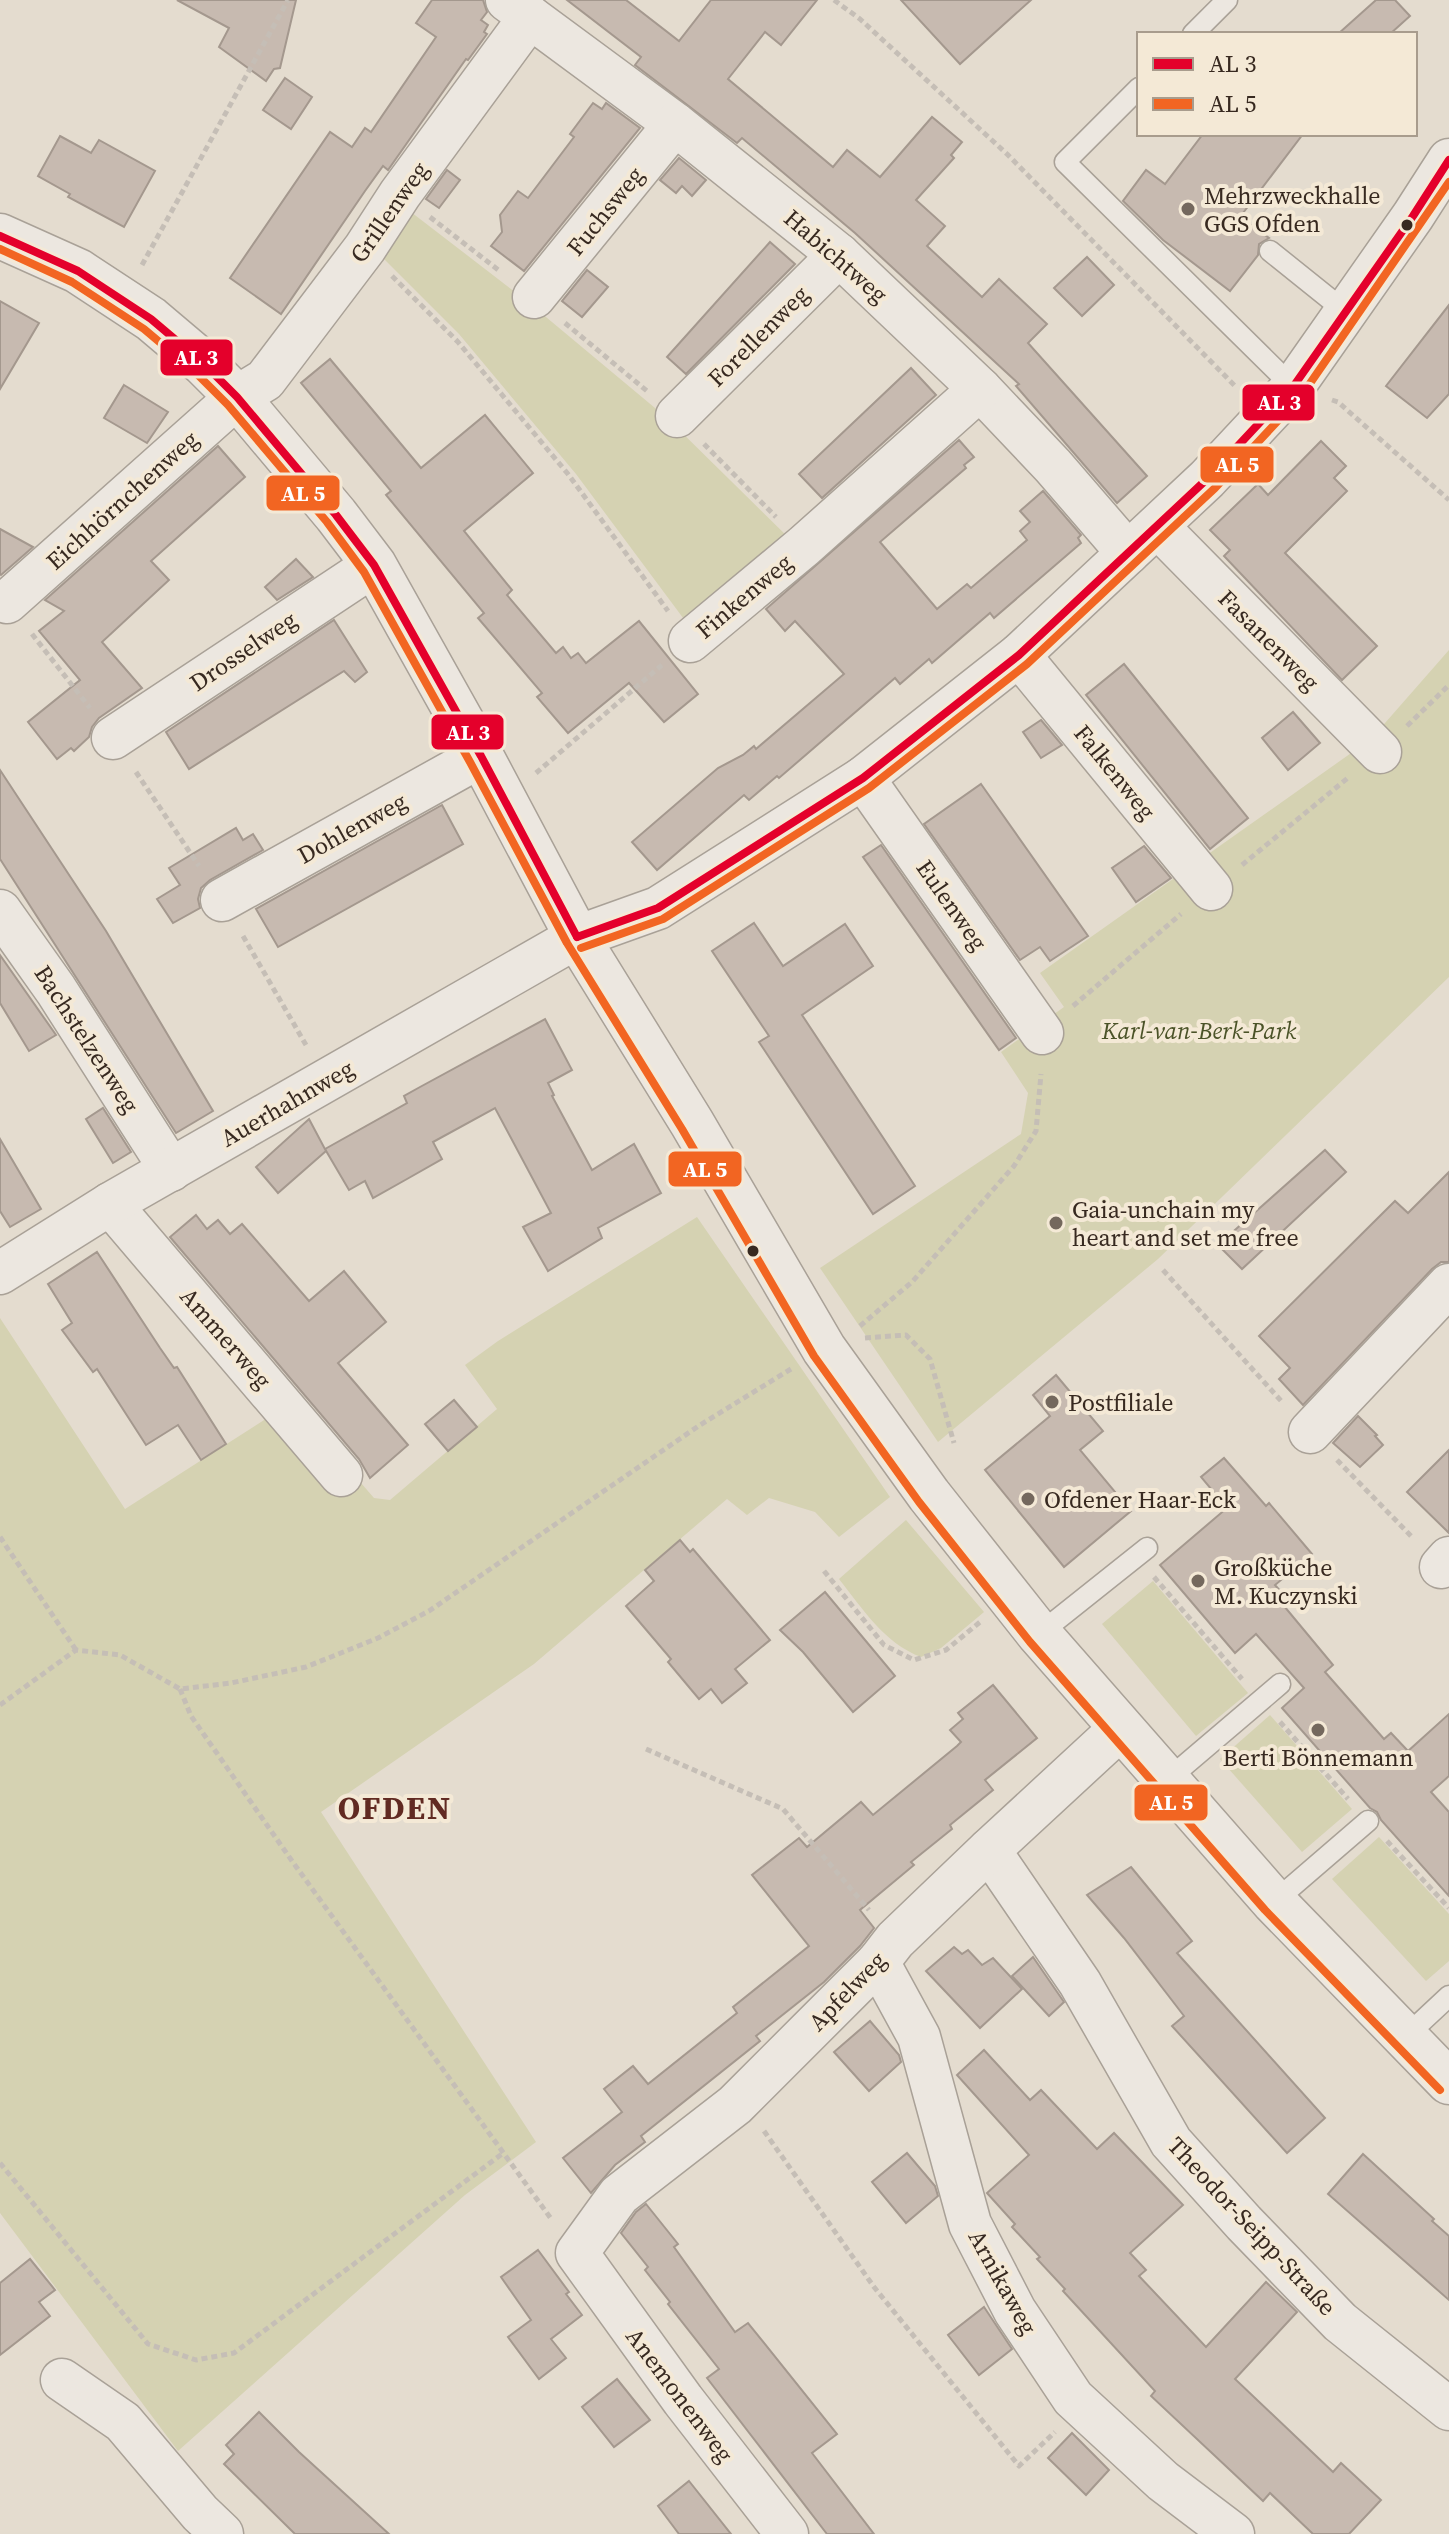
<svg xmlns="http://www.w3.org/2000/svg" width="1449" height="2534" viewBox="0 0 1449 2534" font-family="'Source Serif 4',serif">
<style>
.green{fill:#d5d2b2}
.building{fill:#c7bab0;stroke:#a4988e;stroke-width:2}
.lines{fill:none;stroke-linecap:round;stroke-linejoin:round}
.service-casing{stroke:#a9a197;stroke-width:23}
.minor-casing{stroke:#a9a197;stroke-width:45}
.tertiary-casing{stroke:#a9a197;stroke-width:47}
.path{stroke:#c5beb6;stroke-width:5;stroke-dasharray:6 4;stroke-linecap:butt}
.service{stroke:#ece7e0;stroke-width:20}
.minor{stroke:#ece7e0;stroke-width:42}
.tertiary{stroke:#ece7e0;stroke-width:44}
.bus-1-casing{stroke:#f4e9d6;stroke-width:14}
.bus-2-casing{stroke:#f4e9d6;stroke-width:14}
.bus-1{stroke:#e4002b;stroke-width:8}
.bus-2{stroke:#f26522;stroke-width:8}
.poi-dot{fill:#74685d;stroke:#f4e9d6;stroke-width:3}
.bus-dot{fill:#372920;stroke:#f4e9d6;stroke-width:3}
.labels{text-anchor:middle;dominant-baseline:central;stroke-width:8;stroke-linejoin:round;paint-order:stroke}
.poi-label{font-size:24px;fill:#372920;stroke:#f4e9d6;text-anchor:start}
.street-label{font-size:24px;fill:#372920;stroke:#f4e9d6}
.park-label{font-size:24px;font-style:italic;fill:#4b5328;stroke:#f4e9d6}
.district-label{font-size:32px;font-weight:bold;letter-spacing:2px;fill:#612a22;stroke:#f4e9d6}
.line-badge{stroke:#f4e9d6;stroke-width:3}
.badge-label{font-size:22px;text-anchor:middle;font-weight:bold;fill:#fff}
</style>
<rect width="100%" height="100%" fill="#e4dccf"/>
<g class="green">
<path d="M 407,209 L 528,302 L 667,418 L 794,543 L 692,630 L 576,474 L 459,334 L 377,252 Z"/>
<path d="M 1449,650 L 1449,977 L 1158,1259 L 938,1442 L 820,1268 L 1021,1134 L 1028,1093 L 1001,1052 L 1064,1007 L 1040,973 L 1371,739 Z"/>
<path d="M 697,1217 L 890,1497 L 839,1537 L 815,1512 L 769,1498 L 747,1515 L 727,1499 L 534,1664 L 321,1812 L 536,2142 L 465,2195 L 178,2451 L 0,2213 L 0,1318 L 125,1509 L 275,1413 L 348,1468 L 374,1498 L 390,1500 L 497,1409 L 465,1365 L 498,1341 Z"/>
<path d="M 906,1520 L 984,1612 L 941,1648 L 921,1657 C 884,1643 863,1609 839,1579 Z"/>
<path d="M 1153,1581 L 1248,1693 L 1196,1736 L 1102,1624 Z"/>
<path d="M 1270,1715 L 1352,1809 L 1302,1852 L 1220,1759 Z"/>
<path d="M 1379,1837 L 1449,1914 L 1449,1961 L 1426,1981 L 1332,1879 Z"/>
</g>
<g class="building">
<path d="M 177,0 L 296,0 L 280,68 L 274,69 L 266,81 L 219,47 L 229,28 Z"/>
<path d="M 432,0 L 483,0 L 487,12 L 481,20 L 488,25 L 484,32 L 487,34 L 468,60 L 466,59 L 388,170 L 383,166 L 365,191 L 281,314 L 230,278 L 330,132 L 352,147 L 365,128 L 371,132 L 436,37 L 416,23 Z"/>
<path d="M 567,0 L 626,0 L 679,41 L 711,0 L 817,0 L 781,45 L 765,32 L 728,79 L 833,167 L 847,150 L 880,177 L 932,117 L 962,142 L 951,155 L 954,158 L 916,200 L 945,226 L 927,246 L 982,297 L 999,279 L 1047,324 L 1028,343 L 1147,476 L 1117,503 L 1016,386 L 1019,384 L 956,326 L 855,233 L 742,138 L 737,143 L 635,65 L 641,57 Z"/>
<path d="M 901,0 L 1031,0 L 960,64 Z"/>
<path d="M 1376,0 L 1395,0 L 1410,16 L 1390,34 L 1338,34 Z"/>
<path d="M 285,78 L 312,97 L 291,129 L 263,110 Z"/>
<path d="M 593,103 L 602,109 L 606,103 L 640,128 L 524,271 L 491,246 L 502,232 L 500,215 L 518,191 L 528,198 L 574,137 L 570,134 Z"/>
<path d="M 1203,134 L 1303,134 L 1240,217 L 1269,238 L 1259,244 L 1258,255 L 1230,291 L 1163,240 L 1123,201 L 1146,170 L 1165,184 Z"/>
<path d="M 60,136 L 91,153 L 99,140 L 155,171 L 124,227 L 68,197 L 70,194 L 38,176 Z"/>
<path d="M 679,158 L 706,180 L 692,196 L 682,186 L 676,193 L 660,180 Z"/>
<path d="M 447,170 L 460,180 L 439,208 L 426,199 Z"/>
<path d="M 770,242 L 795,264 L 686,374 L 667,357 Z"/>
<path d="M 1087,257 L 1114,285 L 1082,316 L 1054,288 Z"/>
<path d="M 587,270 L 608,287 L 582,317 L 562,301 Z"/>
<path d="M 0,301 L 39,323 L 0,389 Z"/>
<path d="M 1449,305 L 1449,394 L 1427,418 L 1386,386 Z"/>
<path d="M 330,359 L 421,468 L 485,415 L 533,473 L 464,531 L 512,590 L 507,595 L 556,653 L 563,647 L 571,658 L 578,653 L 586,663 L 639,621 L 698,694 L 664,722 L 629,683 L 568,733 L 537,697 L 542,693 L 478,618 L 484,613 L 386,495 L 391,491 L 301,383 Z"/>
<path d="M 911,368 L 936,395 L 822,498 L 799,474 Z"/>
<path d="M 124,385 L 168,412 L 147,443 L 104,418 Z"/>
<path d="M 959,440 L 974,457 L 964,465 L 966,468 L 880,542 L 937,609 L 967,584 L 971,588 L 1027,540 L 1020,531 L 1030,522 L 1020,511 L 1043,491 L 1081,535 L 1078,538 L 1081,543 L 994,618 L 990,613 L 932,663 L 929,659 L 900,684 L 895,678 L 779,778 L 777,776 L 749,800 L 744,795 L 657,870 L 632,842 L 718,768 L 743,755 L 754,746 L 756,749 L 844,674 L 795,621 L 785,631 L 766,609 Z"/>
<path d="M 1321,441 L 1346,466 L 1334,478 L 1347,491 L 1285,553 L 1377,646 L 1342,680 L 1224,556 L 1230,550 L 1210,530 L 1258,484 L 1268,495 Z"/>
<path d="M 218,446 L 245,477 L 151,561 L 169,580 L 102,642 L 142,688 L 99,718 L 92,727 L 89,737 L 74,751 L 71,748 L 57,759 L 28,722 L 80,680 L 39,631 L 64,611 L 45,600 Z"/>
<path d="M 0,529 L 33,547 L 1,575 L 0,574 Z"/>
<path d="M 296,559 L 313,577 L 277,600 L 265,587 Z"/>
<path d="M 334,620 L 367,672 L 355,682 L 344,671 L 189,769 L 166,732 Z"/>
<path d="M 1124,664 L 1248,818 L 1210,849 L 1086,695 Z"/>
<path d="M 1293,712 L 1320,743 L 1288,770 L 1262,738 Z"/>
<path d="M 1041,720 L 1062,745 L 1041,758 L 1023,732 Z"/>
<path d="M 0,770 L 106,931 L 213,1111 L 176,1133 L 0,859 Z"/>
<path d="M 981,784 L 1088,936 L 1050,961 L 1040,947 L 1020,960 L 924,824 Z"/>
<path d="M 442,805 L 463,844 L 278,947 L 256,909 Z"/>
<path d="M 236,828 L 243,840 L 253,834 L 263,850 L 210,880 L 201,888 L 198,899 L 200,908 L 173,923 L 157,899 L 180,885 L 169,868 Z"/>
<path d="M 881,845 L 1016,1038 L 999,1050 L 863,857 Z"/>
<path d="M 1144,846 L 1171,878 L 1136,902 L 1112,868 Z"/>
<path d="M 754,923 L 783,966 L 845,924 L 873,966 L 802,1015 L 915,1186 L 873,1214 L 759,1042 L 769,1036 L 712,951 Z"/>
<path d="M 0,955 L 56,1035 L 29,1051 L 0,1003 Z"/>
<path d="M 545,1019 L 572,1070 L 548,1083 L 554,1095 L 552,1096 L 592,1170 L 634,1144 L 661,1193 L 598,1228 L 602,1238 L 548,1271 L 523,1227 L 551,1213 L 495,1108 L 433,1142 L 442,1159 L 407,1179 L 373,1198 L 365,1181 L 349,1190 L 325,1149 L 407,1103 L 404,1096 L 420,1087 Z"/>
<path d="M 103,1108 L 131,1152 L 113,1163 L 86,1119 Z"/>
<path d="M 309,1119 L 326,1151 L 278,1193 L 256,1167 Z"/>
<path d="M 0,1139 L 41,1209 L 10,1227 L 0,1211 Z"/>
<path d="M 1325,1150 L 1346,1172 L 1242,1269 L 1218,1245 Z"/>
<path d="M 1449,1172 L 1449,1262 L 1441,1262 L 1432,1269 L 1303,1405 L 1279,1379 L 1290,1368 L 1259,1336 L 1395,1201 L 1408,1213 Z"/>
<path d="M 196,1215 L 207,1229 L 218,1220 L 230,1234 L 242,1224 L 309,1301 L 344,1271 L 386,1322 L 338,1363 L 408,1445 L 370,1478 L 359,1459 L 170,1237 Z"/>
<path d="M 97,1252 L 160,1348 L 174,1368 L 177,1367 L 226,1444 L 201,1460 L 178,1425 L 146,1445 L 97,1369 L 93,1372 L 62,1330 L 72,1323 L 48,1284 Z"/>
<path d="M 1056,1375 L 1103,1431 L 1080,1450 L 1131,1511 L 1064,1567 L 985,1470 L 1050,1416 L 1033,1395 Z"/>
<path d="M 454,1400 L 477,1427 L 448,1451 L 425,1424 Z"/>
<path d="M 1358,1416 L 1377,1435 L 1375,1436 L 1383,1445 L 1360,1467 L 1333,1443 Z"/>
<path d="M 1449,1450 L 1449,1533 L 1407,1492 Z"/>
<path d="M 1224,1458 L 1266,1506 L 1269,1503 L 1312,1554 L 1275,1585 L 1289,1601 L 1284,1606 L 1333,1665 L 1325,1672 L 1384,1739 L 1391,1733 L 1408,1751 L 1449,1714 L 1449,1776 L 1431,1792 L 1449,1812 L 1449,1896 L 1381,1820 L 1377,1812 L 1370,1808 L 1282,1708 L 1304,1688 L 1256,1634 L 1235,1653 L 1160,1565 L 1227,1508 L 1201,1477 Z"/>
<path d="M 680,1540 L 690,1552 L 693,1549 L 770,1640 L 735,1669 L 747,1683 L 722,1703 L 711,1689 L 699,1699 L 668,1662 L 671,1659 L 626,1606 L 654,1581 L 645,1570 Z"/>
<path d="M 825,1592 L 895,1676 L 853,1712 L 803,1652 L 780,1630 Z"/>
<path d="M 993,1685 L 1037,1738 L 985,1780 L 993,1790 L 950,1825 L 952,1829 L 911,1862 L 914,1865 L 860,1910 L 874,1928 L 860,1946 L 824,1982 L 756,2036 L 760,2041 L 641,2136 L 645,2142 L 615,2165 L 591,2193 L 563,2158 L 622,2112 L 604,2089 L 633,2066 L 648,2084 L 737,2013 L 733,2007 L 809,1946 L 752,1875 L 799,1838 L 807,1847 L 861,1802 L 873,1815 L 957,1746 L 961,1742 L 950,1730 L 963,1719 L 958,1713 Z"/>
<path d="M 1131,1867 L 1192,1941 L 1177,1953 L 1325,2118 L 1287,2153 L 1172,2026 L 1184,2016 L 1124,1938 L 1087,1895 Z"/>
<path d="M 954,1947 L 962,1954 L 968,1950 L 982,1965 L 993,1958 L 1022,1989 L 980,2028 L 926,1971 Z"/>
<path d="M 1033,1957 L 1064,2002 L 1049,2016 L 1012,1976 Z"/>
<path d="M 870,2021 L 899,2055 L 901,2062 L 869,2091 L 834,2052 Z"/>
<path d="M 984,2050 L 1030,2100 L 1041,2090 L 1097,2149 L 1114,2133 L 1183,2205 L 1130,2253 L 1146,2270 L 1139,2276 L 1206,2347 L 1266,2282 L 1297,2312 L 1235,2379 L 1333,2472 L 1341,2463 L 1381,2500 L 1349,2534 L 1313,2534 L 1270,2493 L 1263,2501 L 1246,2485 L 1151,2396 L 1155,2391 L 1063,2291 L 1065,2289 L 1037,2259 L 1040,2257 L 1012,2227 L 1015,2224 L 987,2193 L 1029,2155 L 957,2075 Z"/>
<path d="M 907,2153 L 935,2186 L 938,2196 L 906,2223 L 872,2182 Z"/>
<path d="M 1363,2154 L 1434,2219 L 1432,2221 L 1449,2236 L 1449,2300 L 1328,2194 Z"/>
<path d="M 646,2204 L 678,2244 L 674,2247 L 735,2332 L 748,2323 L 837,2434 L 812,2453 L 874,2534 L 827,2534 L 707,2378 L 719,2369 L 668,2304 L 670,2302 L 645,2270 L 648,2267 L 621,2233 L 636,2212 Z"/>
<path d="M 538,2250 L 569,2292 L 566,2294 L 582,2315 L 551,2339 L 566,2358 L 539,2379 L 508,2337 L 531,2320 L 501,2277 Z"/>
<path d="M 30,2259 L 55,2290 L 39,2302 L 50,2316 L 0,2355 L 0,2283 Z"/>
<path d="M 984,2307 L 1012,2349 L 979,2375 L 948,2335 Z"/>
<path d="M 617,2379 L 650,2420 L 614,2447 L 582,2407 Z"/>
<path d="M 259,2412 L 299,2452 L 389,2534 L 295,2534 L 224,2464 L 234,2454 L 226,2445 Z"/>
<path d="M 1072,2433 L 1109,2470 L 1086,2495 L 1048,2458 Z"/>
<path d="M 689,2481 L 731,2534 L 679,2534 L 658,2506 Z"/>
</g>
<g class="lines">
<defs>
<g id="service">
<path d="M 1193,34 L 1227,0"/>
<path d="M 1139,88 L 1065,162 L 1293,387"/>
<path d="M 1270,251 L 1346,312"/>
<path d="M 1039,1634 L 1147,1548"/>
<path d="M 1166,1781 L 1280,1684"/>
<path d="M 1274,1902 L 1368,1821"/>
<path d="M 1404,2038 L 1449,1996"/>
</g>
<g id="minor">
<path d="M 507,0 L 675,124 L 839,255 L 980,389 L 1053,466 L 1128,553"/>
<path d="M 534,297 L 675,124"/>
<path d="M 677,416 L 839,255"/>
<path d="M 1158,527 L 1380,752"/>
<path d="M 7,602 L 237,397 L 265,380 L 365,248 L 400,194 L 530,17"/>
<path d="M 690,641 L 804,546 L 980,389"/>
<path d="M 1019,655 L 1211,889"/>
<path d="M 113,738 L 374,565"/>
<path d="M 863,778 L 1042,1033"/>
<path d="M 222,900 L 481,756"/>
<path d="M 0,911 L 56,990 L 171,1170"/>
<path d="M 110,1204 L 341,1475"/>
<path d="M 0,1273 L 110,1204 L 577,937 L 658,908 L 863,778 L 1019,655 L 1207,479 L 1293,387 L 1413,216 L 1449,160"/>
<path d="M 1310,1432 L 1449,1285"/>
<path d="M 1441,1567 L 1449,1558"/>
<path d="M 989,1850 L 1080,1983 L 1171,2142 L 1244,2223 L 1340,2322 L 1449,2409"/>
<path d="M 878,1962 L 919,2037 L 970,2224 L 1015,2311 L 1073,2398 L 1163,2481 L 1233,2534"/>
<path d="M 62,2380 L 123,2422 L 200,2513 L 222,2534"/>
<path d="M 787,2534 L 683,2400 L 577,2253 L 619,2195 L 735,2105 L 878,1962 L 895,1940 L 989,1850 L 1120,1729"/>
</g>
<path id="tertiary" d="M 0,236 L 78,271 L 151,319 L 203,363 L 237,397 L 336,515 L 374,565 L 481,756 L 577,937 L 692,1123 L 824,1349 L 929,1495 L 1039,1634 L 1274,1902 L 1449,2082"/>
</defs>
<use href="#service" class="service-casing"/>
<use href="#minor" class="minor-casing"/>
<use href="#tertiary" class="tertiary-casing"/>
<g class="path">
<path d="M 834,0 L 860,19 L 1007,154 L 1237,388"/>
<path d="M 430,217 L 501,272"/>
<path d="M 142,265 L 288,0"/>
<path d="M 392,276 L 458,342 L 568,474 L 668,611"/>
<path d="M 565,323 L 647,391"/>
<path d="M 1332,400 L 1338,402 L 1449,500"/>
<path d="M 704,444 L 776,517"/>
<path d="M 32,634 L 90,708"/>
<path d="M 1407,726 L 1449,685"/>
<path d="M 136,772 L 199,866"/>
<path d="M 536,773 L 662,665"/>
<path d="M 1242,865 L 1349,777"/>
<path d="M 243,936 L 306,1045"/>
<path d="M 1073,1006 L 1181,914"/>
<path d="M 1163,1270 L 1283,1403"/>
<path d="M 860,1326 L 912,1282 L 1014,1166 L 1036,1131 L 1041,1074"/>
<path d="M 865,1338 L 906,1335 L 930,1359 L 954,1443"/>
<path d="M 1337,1460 L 1413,1538"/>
<path d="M 0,1537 L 76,1650"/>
<path d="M 824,1571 L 884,1645 L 914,1660 L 946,1650 L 980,1622"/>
<path d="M 1154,1577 L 1242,1679"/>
<path d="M 180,1689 L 191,1716 L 292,1861 L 552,2220"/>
<path d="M 0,1705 L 76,1650 L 120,1655 L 180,1689 L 231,1683 L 306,1667 L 378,1638 L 429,1611 L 700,1425 L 791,1369"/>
<path d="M 1280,1722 L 1348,1799"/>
<path d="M 646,1749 L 783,1809 L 869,1910"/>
<path d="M 1387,1841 L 1449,1908"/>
<path d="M 764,2131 L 874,2287 L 1019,2466 L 1055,2432"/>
<path d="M 0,2163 L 148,2344 L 196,2360 L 234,2353 L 502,2154"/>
</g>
<use href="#service" class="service"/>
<use href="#minor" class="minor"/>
<use href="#tertiary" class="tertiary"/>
<defs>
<g id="bus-1">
<path d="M 0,236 L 78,271 L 151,319 L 203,363 L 237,397 L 336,515 L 374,565 L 481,756 L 577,937"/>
<path d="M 577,937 L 658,908 L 863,778 L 1019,655 L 1207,479 L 1293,387 L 1413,216 L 1449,160"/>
</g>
<g id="bus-2">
<path d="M 0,249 L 72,282 L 144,329 L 195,372 L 228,405 L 327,522 L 364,572 L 470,762 L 567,943 L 682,1129 L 814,1356 L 919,1502 L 1030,1642 L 1265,1910 L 1440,2090"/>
<path d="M 581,948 L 663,919 L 869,788 L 1027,664 L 1215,488 L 1302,395 L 1449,182"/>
</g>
</defs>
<use href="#bus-1" class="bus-1-casing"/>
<use href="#bus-2" class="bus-2-casing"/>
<use href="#bus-1" class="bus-1"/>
<use href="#bus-2" class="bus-2"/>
</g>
<g class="poi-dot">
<circle cx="1188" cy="209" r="8"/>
<circle cx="1056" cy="1223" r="8"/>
<circle cx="1052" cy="1402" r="8"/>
<circle cx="1028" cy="1499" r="8"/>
<circle cx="1198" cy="1581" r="8"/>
<circle cx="1318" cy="1730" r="8"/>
</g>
<g class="bus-dot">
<circle cx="1407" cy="225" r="7"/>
<circle cx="753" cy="1251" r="7"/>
</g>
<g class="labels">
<g class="poi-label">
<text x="1204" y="195">Mehrzweckhalle<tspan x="1204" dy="28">GGS Ofden</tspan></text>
<text x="1072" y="1209">Gaia-unchain my<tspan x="1072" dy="28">heart and set me free</tspan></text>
<text x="1068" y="1402">Postfiliale</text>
<text x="1044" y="1499">Ofdener Haar-Eck</text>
<text x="1214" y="1567">Großküche<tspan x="1214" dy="28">M. Kuczynski</tspan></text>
<text x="1318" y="1757" text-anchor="middle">Berti Bönnemann</text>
</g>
<g class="street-label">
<text transform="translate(605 211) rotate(-51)">Fuchsweg</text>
<text transform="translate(389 212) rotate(-55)">Grillenweg</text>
<text transform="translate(836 256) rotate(41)">Habichtweg</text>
<text transform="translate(758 336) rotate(-45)">Forellenweg</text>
<text transform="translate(122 500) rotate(-42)">Eichhörnchenweg</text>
<text transform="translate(744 596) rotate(-40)">Finkenweg</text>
<text transform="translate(1269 640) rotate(45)">Fasanenweg</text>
<text transform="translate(243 651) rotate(-34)">Drosselweg</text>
<text transform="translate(1115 772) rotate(51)">Falkenweg</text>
<text transform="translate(352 828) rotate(-29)">Dohlenweg</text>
<text transform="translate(952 905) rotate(55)">Eulenweg</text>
<text transform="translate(87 1039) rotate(57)">Bachstelzenweg</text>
<text transform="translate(287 1103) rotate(-30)">Auerhahnweg</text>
<text transform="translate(226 1338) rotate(49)">Ammerweg</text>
<text transform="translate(847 1991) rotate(-46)">Apfelweg</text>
<text transform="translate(1252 2226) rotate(47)">Theodor-Seipp-Straße</text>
<text transform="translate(1003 2282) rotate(61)">Arnikaweg</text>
<text transform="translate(680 2395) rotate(53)">Anemonenweg</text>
</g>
<g class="park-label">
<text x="1199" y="1030">Karl-van-Berk-Park</text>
</g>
<g class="district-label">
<text x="395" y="1808">OFDEN</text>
</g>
</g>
<g class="line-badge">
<rect x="159" y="338" width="75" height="39" rx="8" fill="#e4002b"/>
<rect x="1241" y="383" width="75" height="39" rx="8" fill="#e4002b"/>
<rect x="1199" y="445" width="76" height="39" rx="8" fill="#f26522"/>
<rect x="265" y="474" width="76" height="38" rx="8" fill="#f26522"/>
<rect x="430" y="713" width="75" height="38" rx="8" fill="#e4002b"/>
<rect x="667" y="1150" width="76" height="38" rx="8" fill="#f26522"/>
<rect x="1133" y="1783" width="76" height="39" rx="8" fill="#f26522"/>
</g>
<g class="badge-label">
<text x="196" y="365">AL 3</text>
<text x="1279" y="410">AL 3</text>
<text x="1237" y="472">AL 5</text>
<text x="303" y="501">AL 5</text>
<text x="468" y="740">AL 3</text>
<text x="705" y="1177">AL 5</text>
<text x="1171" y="1810">AL 5</text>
</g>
<rect x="1137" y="32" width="280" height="104" fill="#f4e9d6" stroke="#a89c8d" stroke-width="2"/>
<rect x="1153" y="58" width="40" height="12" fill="#e4002b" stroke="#a89c8d" stroke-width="2"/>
<text x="1209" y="72" font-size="24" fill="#372920">AL 3</text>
<rect x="1153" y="98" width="40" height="12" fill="#f26522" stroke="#a89c8d" stroke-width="2"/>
<text x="1209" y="112" font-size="24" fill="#372920">AL 5</text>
</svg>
